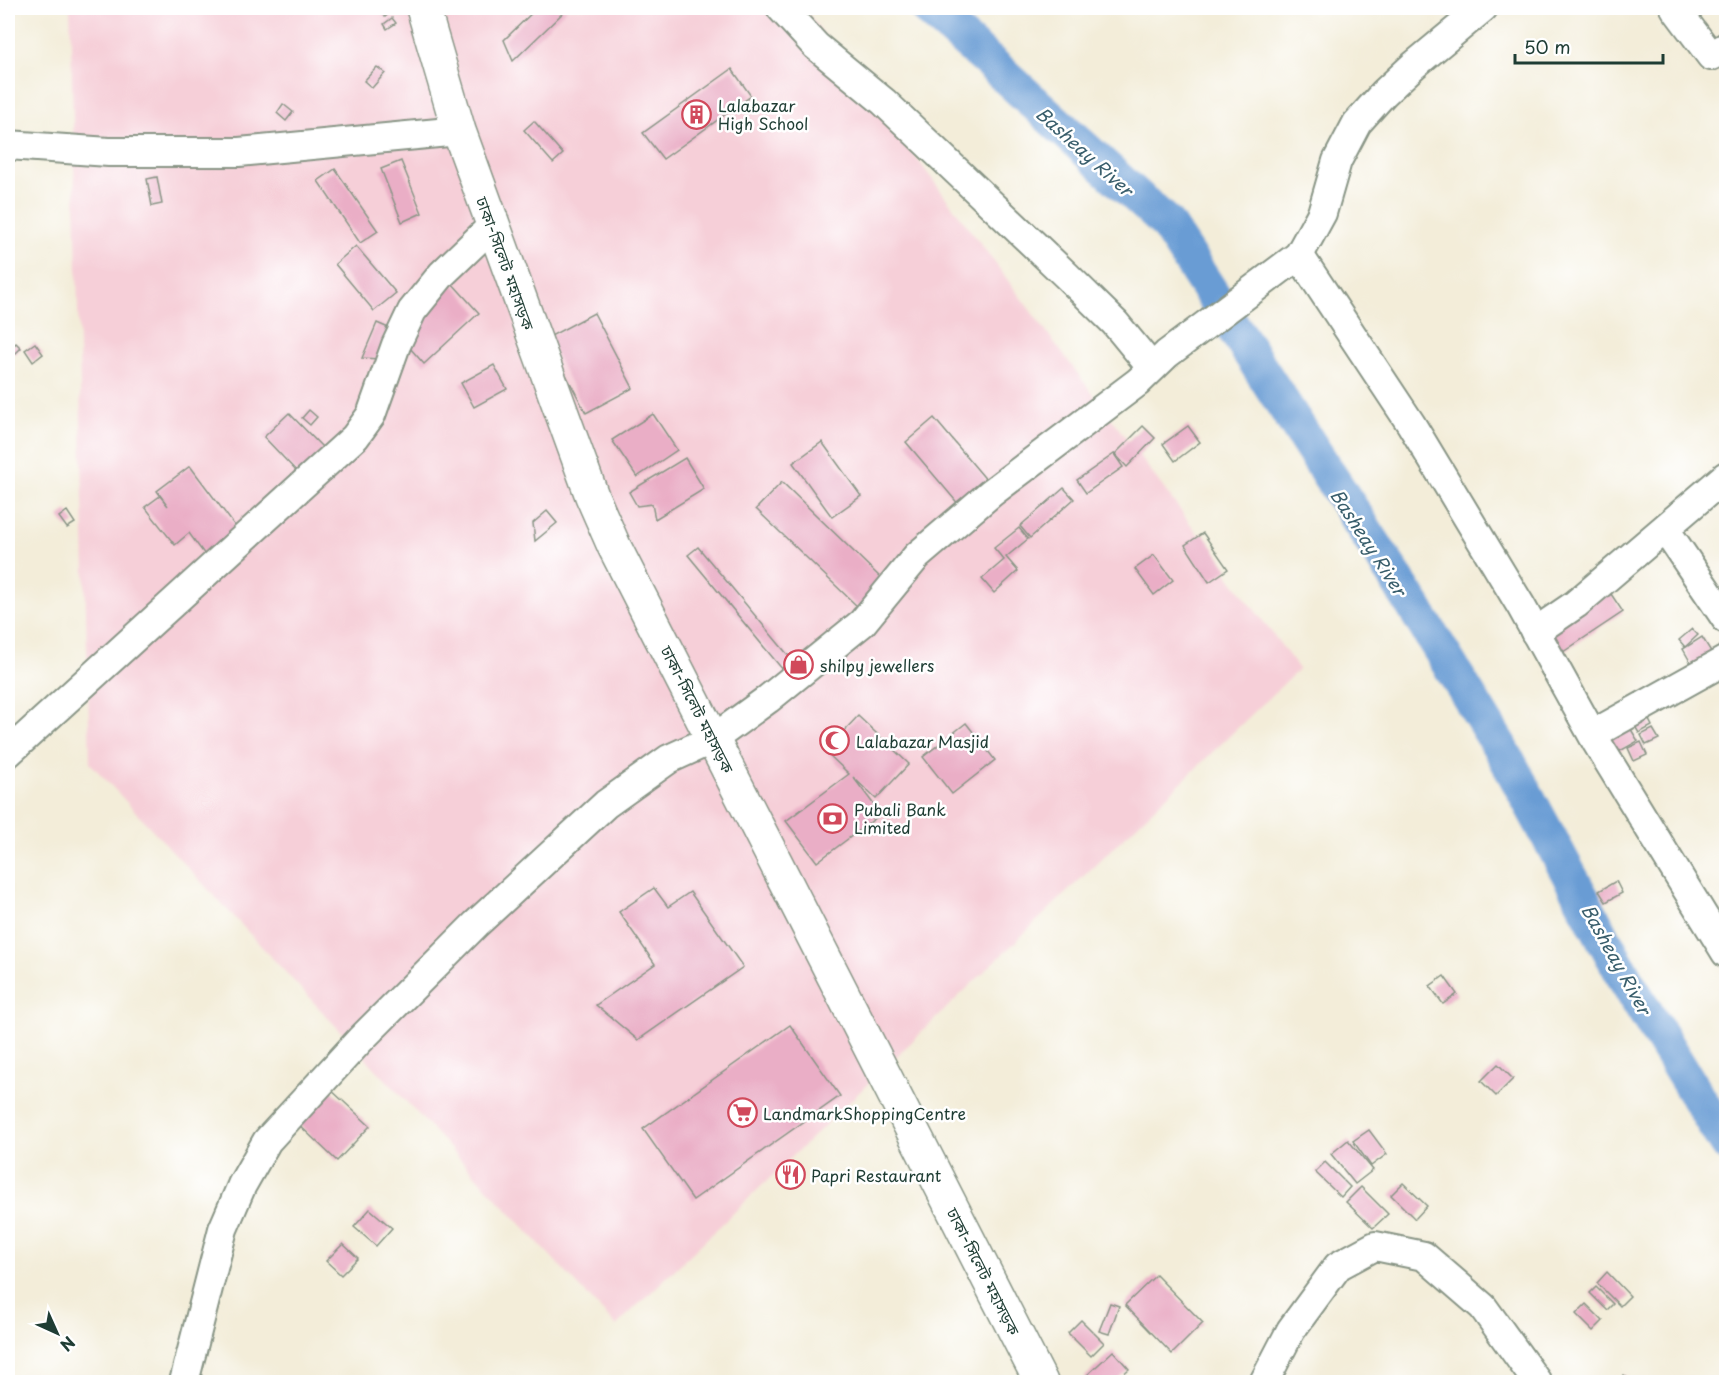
<svg xmlns="http://www.w3.org/2000/svg" width="1734" height="1390" viewBox="0 0 1734 1390" font-family="'Playpen Sans','Noto Sans Bengali',sans-serif">
<style>
.built{fill:#f6cfd8}
.lines{fill:none;stroke-linecap:round;stroke-linejoin:round}
.river{stroke:#699cd4;stroke-width:36}
.building{fill:#eaaec6}
.minor-casing{stroke:#899586;stroke-width:32}
.highway-casing{stroke:#899586;stroke-width:36}
.minor{stroke:#fff;stroke-width:28}
.highway{stroke:#fff;stroke-width:33}
.labels{text-anchor:middle;dominant-baseline:central;stroke-width:5;stroke-linejoin:round;paint-order:stroke}
.poi-label{font-size:16px;fill:#1f3d34;stroke:#fff;text-anchor:start}
.street-label{font-size:16px;fill:#1f3d34;stroke:#fff}
.water-label{font-size:18px;font-style:italic;fill:#395e6c;stroke:#fff}
</style>
<rect width="100%" height="100%" fill="#fff"/>
<filter id="ink" filterUnits="userSpaceOnUse"><feTurbulence type="fractalNoise" baseFrequency=".0167" numOctaves="2"/><feDisplacementMap in="SourceGraphic" scale="12" xChannelSelector="R" yChannelSelector="G"/><feConvolveMatrix kernelMatrix="1 2 1 2 8 2 1 2 1" color-interpolation-filters="sRGB"/></filter>
<filter id="wash" filterUnits="userSpaceOnUse"><feTurbulence type="fractalNoise" baseFrequency=".008" numOctaves="4" result="noise"/><feDisplacementMap in="SourceGraphic" scale="24" xChannelSelector="R" yChannelSelector="G"/><feGaussianBlur stdDeviation="1.35" result="paint"/><feColorMatrix in="noise" values="0 0 0 0 0 0 0 0 0 0 0 0 0 0 0 0 0 1.4 0 .05"/><feComposite in="paint" operator="in"/></filter>
<g filter="url(#wash)">
<rect width="100%" height="100%" fill="#f3edd9"/>
<path class="built" d="M 70,8 L 804,8 L 1299,669 L 616,1326 L 90,763 Z"/>
<g class="lines">
<path class="river" d="M 927,8 L 993,65 L 1166,223 L 1408,597 L 1503,752 L 1627,982 L 1726,1143"/>
</g>
<g id="blocks">
<g class="building">
<path d="M 387,8 L 392,11 L 385,17 L 381,13 Z"/>
<path d="M 537,8 L 568,8 L 513,61 L 504,40 Z"/>
<path d="M 392,18 L 396,23 L 387,29 L 384,24 Z"/>
<path d="M 377,67 L 385,73 L 372,88 L 364,81 Z"/>
<path d="M 732,69 L 751,96 L 663,159 L 643,133 Z"/>
<path d="M 283,104 L 293,112 L 286,121 L 277,113 Z"/>
<path d="M 534,121 L 563,154 L 553,163 L 524,130 Z"/>
<path d="M 401,161 L 422,213 L 402,222 L 381,169 Z"/>
<path d="M 335,169 L 378,231 L 360,243 L 318,181 Z"/>
<path d="M 157,177 L 162,204 L 152,206 L 147,179 Z"/>
<path d="M 356,246 L 396,293 L 374,311 L 335,264 Z"/>
<path d="M 451,282 L 479,313 L 424,364 L 410,348 L 421,309 Z"/>
<path d="M 594,313 L 633,388 L 586,413 L 547,338 Z"/>
<path d="M 377,323 L 393,330 L 381,359 L 362,358 Z"/>
<path d="M 16,343 L 21,348 L 15,354 L 10,349 Z"/>
<path d="M 35,343 L 43,354 L 33,362 L 25,350 Z"/>
<path d="M 494,365 L 507,389 L 474,407 L 461,383 Z"/>
<path d="M 309,410 L 317,417 L 310,425 L 302,418 Z"/>
<path d="M 289,413 L 324,449 L 299,474 L 264,437 Z"/>
<path d="M 653,414 L 677,450 L 637,477 L 612,440 Z"/>
<path d="M 934,418 L 988,482 L 960,506 L 906,442 Z"/>
<path d="M 1143,426 L 1155,438 L 1127,467 L 1115,454 Z"/>
<path d="M 1188,426 L 1200,442 L 1175,461 L 1163,444 Z"/>
<path d="M 822,442 L 861,496 L 832,517 L 793,463 Z"/>
<path d="M 1114,454 L 1123,467 L 1086,493 L 1077,480 Z"/>
<path d="M 685,458 L 704,489 L 655,519 L 652,504 L 637,506 L 629,492 Z"/>
<path d="M 190,466 L 238,530 L 205,555 L 189,533 L 175,545 L 145,507 L 160,496 L 168,506 L 157,491 Z"/>
<path d="M 782,482 L 884,581 L 859,608 L 756,509 Z"/>
<path d="M 1064,488 L 1074,499 L 1030,538 L 1020,526 Z"/>
<path d="M 67,511 L 75,523 L 67,528 L 59,517 Z"/>
<path d="M 547,511 L 557,523 L 535,541 L 533,523 Z"/>
<path d="M 1019,528 L 1028,539 L 1006,557 L 1018,571 L 994,593 L 982,579 L 1004,560 L 994,548 Z"/>
<path d="M 1203,533 L 1228,569 L 1209,582 L 1185,545 Z"/>
<path d="M 698,547 L 793,661 L 783,670 L 688,555 Z"/>
<path d="M 1154,555 L 1173,580 L 1154,595 L 1135,569 Z"/>
<path d="M 1609,591 L 1623,612 L 1563,652 L 1549,630 Z"/>
<path d="M 1692,629 L 1698,635 L 1685,647 L 1679,640 Z"/>
<path d="M 1702,637 L 1715,658 L 1695,670 L 1683,649 Z"/>
<path d="M 858,716 L 909,764 L 876,799 L 853,777 L 881,814 L 817,862 L 786,821 L 849,774 L 825,751 Z"/>
<path d="M 1647,716 L 1652,726 L 1639,733 L 1633,723 Z"/>
<path d="M 966,723 L 995,760 L 952,794 L 923,757 Z"/>
<path d="M 1629,726 L 1638,741 L 1613,755 L 1605,740 Z"/>
<path d="M 1653,729 L 1659,739 L 1646,745 L 1641,735 Z"/>
<path d="M 1641,742 L 1647,755 L 1634,761 L 1628,748 Z"/>
<path d="M 1616,881 L 1622,893 L 1606,902 L 1599,891 Z"/>
<path d="M 654,888 L 668,907 L 690,892 L 743,967 L 638,1040 L 596,1005 L 655,964 L 619,912 Z"/>
<path d="M 1444,976 L 1457,994 L 1443,1004 L 1430,986 Z"/>
<path d="M 790,1025 L 840,1096 L 693,1200 L 643,1129 Z"/>
<path d="M 1498,1064 L 1513,1079 L 1496,1096 L 1481,1081 Z"/>
<path d="M 329,1088 L 370,1126 L 337,1161 L 296,1122 Z"/>
<path d="M 1369,1130 L 1387,1154 L 1371,1166 L 1353,1141 Z"/>
<path d="M 1348,1140 L 1373,1170 L 1355,1184 L 1331,1154 Z"/>
<path d="M 1325,1162 L 1350,1187 L 1341,1197 L 1315,1172 Z"/>
<path d="M 1403,1183 L 1427,1206 L 1415,1219 L 1391,1195 Z"/>
<path d="M 1361,1187 L 1388,1214 L 1373,1228 L 1346,1202 Z"/>
<path d="M 370,1209 L 392,1228 L 376,1246 L 354,1227 Z"/>
<path d="M 343,1244 L 358,1258 L 341,1275 L 326,1261 Z"/>
<path d="M 1607,1272 L 1630,1296 L 1620,1306 L 1597,1283 Z"/>
<path d="M 1156,1275 L 1203,1323 L 1172,1354 L 1125,1305 Z"/>
<path d="M 1596,1287 L 1613,1304 L 1607,1310 L 1590,1293 Z"/>
<path d="M 1110,1303 L 1119,1306 L 1109,1334 L 1099,1331 Z"/>
<path d="M 1586,1304 L 1603,1321 L 1593,1331 L 1576,1314 Z"/>
<path d="M 1081,1320 L 1104,1343 L 1091,1356 L 1068,1333 Z"/>
<path d="M 1113,1351 L 1129,1369 L 1114,1382 L 1089,1382 L 1084,1378 Z"/>
<path d="M 1624,1375 L 1632,1382 L 1617,1382 Z"/>
</g>
</g>
</g>
<g filter="url(#ink)">
<use href="#blocks" fill-opacity="0" stroke="#899586" stroke-width="1.5"/>
<g class="lines">
<defs>
<g id="minor">
<path d="M 781,8 L 816,46 L 884,102 L 1067,276 L 1115,323 L 1152,368"/>
<path d="M 1675,8 L 1711,56 L 1726,47"/>
<path d="M 8,145 L 109,152 L 239,152 L 459,131"/>
<path d="M 1299,255 L 1411,424 L 1521,606 L 1597,743 L 1726,953"/>
<path d="M 1665,529 L 1726,619"/>
<path d="M 1535,632 L 1576,604 L 1726,476"/>
<path d="M 1593,734 L 1726,660"/>
<path d="M 8,753 L 355,437 L 371,415 L 396,345 L 412,311 L 442,274 L 492,226"/>
<path d="M 184,1382 L 223,1229 L 242,1185 L 267,1141 L 360,1040 L 476,924 L 606,804 L 669,759 L 713,739 L 768,699 L 862,623 L 917,556 L 991,493 L 1138,382 L 1167,354 L 1299,255 L 1322,213 L 1337,161 L 1357,123 L 1384,93 L 1413,66 L 1483,8"/>
<path d="M 1264,1382 L 1291,1330 L 1338,1266 L 1375,1246 L 1424,1256 L 1483,1307 L 1537,1382"/>
</g>
<path id="highway" d="M 423,8 L 459,131 L 592,496 L 614,546 L 1041,1382"/>
</defs>
<use href="#minor" class="minor-casing"/>
<use href="#highway" class="highway-casing"/>
<use href="#minor" class="minor"/>
<use href="#highway" class="highway"/>
</g>
</g>
<defs>
<symbol id="building-ring" viewBox="-11 -11 22 22"><circle r="9.5" fill="#fff" stroke="#d1495b" stroke-width="1.5"/><path d="M-4-6H4V6H1V3H-1V6H-4ZM-2.5-4.3h1.7v1.8h-1.7ZM.8-4.3h1.7v1.8H.8ZM-2.5-1h1.7V.8h-1.7ZM.8-1h1.7V.8H.8Z" fill="#d1495b"/></symbol>
<symbol id="shop-ring" viewBox="-11 -11 22 22"><circle r="9.5" fill="#fff" stroke="#d1495b" stroke-width="1.5"/><path d="M-5-2.5h2.3a2.7 3.5 0 0 1 5.4 0H5L5.5 6h-11ZM-1.5-2.5h3a1.5 2.3 0 0 0-3 0Z" fill="#d1495b"/></symbol>
<symbol id="mosque-ring" viewBox="-11 -11 22 22"><circle r="9.5" fill="#fff" stroke="#d1495b" stroke-width="1.5"/><path d="M3.5-4.9A6 6 0 1 0 3.5 4.9A5 5 0 1 1 3.5-4.9Z" fill="#d1495b"/></symbol>
<symbol id="bank-ring" viewBox="-11 -11 22 22"><circle r="9.5" fill="#fff" stroke="#d1495b" stroke-width="1.5"/><path d="M-6-4H6V4H-6ZM0-2.3a2.3 2.3 0 1 0 0 4.6a2.3 2.3 0 1 0 0-4.6Z" fill="#d1495b"/></symbol>
<symbol id="supermarket-ring" viewBox="-11 -11 22 22"><circle r="9.5" fill="#fff" stroke="#d1495b" stroke-width="1.5"/><path d="M-6-5.5h2.5l.6 2H6L4.5 2H-2.5L-4.4-4H-6ZM-1.5 3.2a1.3 1.3 0 1 0 .1 0ZM3 3.2a1.3 1.3 0 1 0 .1 0Z" fill="#d1495b"/></symbol>
<symbol id="restaurant-ring" viewBox="-11 -11 22 22"><circle r="9.5" fill="#fff" stroke="#d1495b" stroke-width="1.5"/><path d="M-5-6h1v4h1v-4h1v4h1v-4h1v5L-1.5 .5V6h-2V.5L-5-1ZM5-6V6H3V1.5H1.5Q1.5-4 5-6Z" fill="#d1495b"/></symbol>
</defs>
<g fill-rule="evenodd">
<use href="#building-ring" x="680" y="98" width="33" height="33"/>
<use href="#shop-ring" x="782" y="648" width="33" height="33"/>
<use href="#mosque-ring" x="818" y="724" width="33" height="33"/>
<use href="#bank-ring" x="816" y="802" width="33" height="33"/>
<use href="#supermarket-ring" x="726" y="1096" width="33" height="33"/>
<use href="#restaurant-ring" x="774" y="1158" width="33" height="33"/>
</g>
<g class="labels">
<g class="poi-label">
<text x="718" y="105">Lalabazar<tspan x="718" dy="18">High School</tspan></text>
<text x="820" y="665">shilpy jewellers</text>
<text x="856" y="741">Lalabazar Masjid</text>
<text x="854" y="809">Pubali Bank<tspan x="854" dy="18">Limited</tspan></text>
<text x="763" y="1113">LandmarkShoppingCentre</text>
<text x="811" y="1175">Papri Restaurant</text>
</g>
<g class="street-label">
<text transform="translate(506 263) rotate(70)">ঢাকা-সিলেট মহাসড়ক</text>
<text transform="translate(698 709) rotate(63)">ঢাকা-সিলেট মহাসড়ক</text>
<text transform="translate(984 1271) rotate(63)">ঢাকা-সিলেট মহাসড়ক</text>
</g>
<g class="water-label">
<text transform="translate(1085 151) rotate(42)">Basheay River</text>
<text transform="translate(1369 542) rotate(57)">Basheay River</text>
<text transform="translate(1617 959) rotate(61)">Basheay River</text>
</g>
</g>
<rect width="1734" height="1390" fill="none" stroke="#fff" stroke-width="30"/>
<g transform="translate(57 1333) rotate(135)" stroke="#ffffff" stroke-width="4.5" paint-order="stroke">
<path d="M0-4.5L10 22L0 15L-10 22Z" fill="#1f3d34"/>
<text y="-9" font-size="16" font-weight="bold" text-anchor="middle" fill="#1f3d34">N</text>
</g>
<path d="M1515 54v9h148v-9" fill="none" stroke="#1f3d34" stroke-width="3"/>
<text x="1524" y="54" font-size="18" fill="#1f3d34" stroke="#ffffff" stroke-width="4.5" paint-order="stroke">50 m</text>
</svg>
